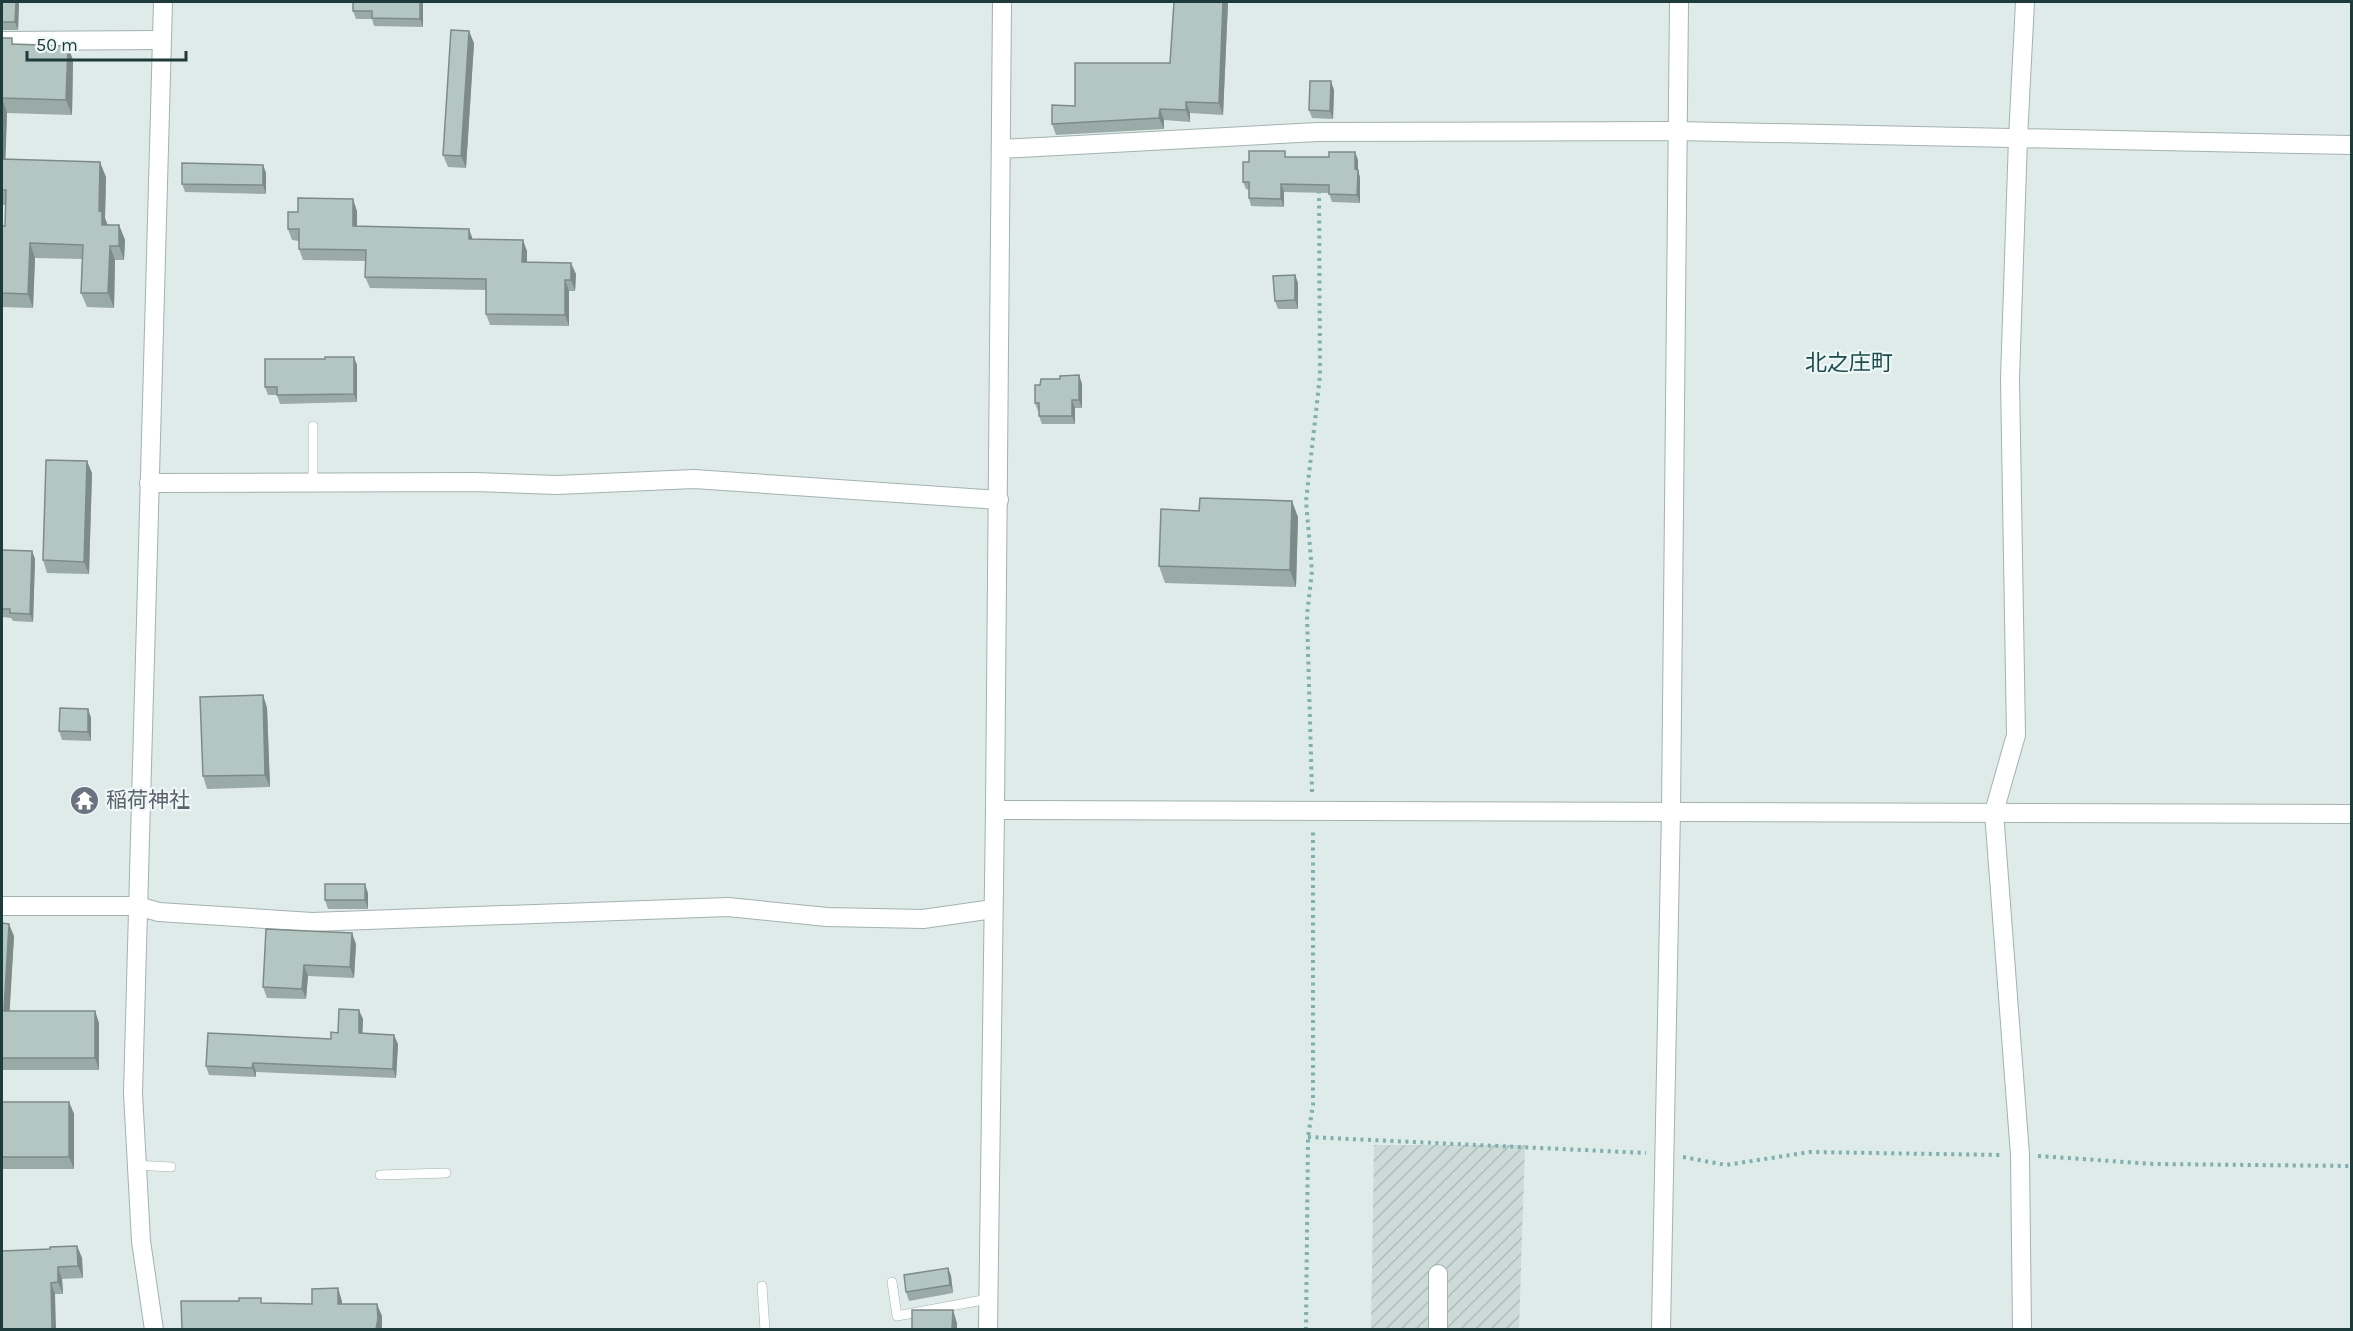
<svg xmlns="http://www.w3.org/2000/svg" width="2353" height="1331" viewBox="0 0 2353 1331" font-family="Karla,'Noto Sans JP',sans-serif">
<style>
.industrial{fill:url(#industrial-furrows)}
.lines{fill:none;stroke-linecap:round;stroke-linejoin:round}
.service-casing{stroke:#a1b3b1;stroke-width:10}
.minor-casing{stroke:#a1b3b1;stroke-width:20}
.tertiary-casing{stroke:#a1b3b1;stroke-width:20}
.path{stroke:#7cb1ae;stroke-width:4;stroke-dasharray:3 4.5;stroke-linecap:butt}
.service{stroke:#fff;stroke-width:9}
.minor{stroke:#fff;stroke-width:18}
.tertiary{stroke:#fff;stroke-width:18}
.wall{fill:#9aaaa7}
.shaded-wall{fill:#7d8b88}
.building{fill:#b3c6c2;stroke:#7d8b88;stroke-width:1.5}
.labels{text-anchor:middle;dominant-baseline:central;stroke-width:4.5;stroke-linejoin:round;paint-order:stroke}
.worship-label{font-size:21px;fill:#5b616d;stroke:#eef7f5;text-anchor:start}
.neighbourhood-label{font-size:22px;fill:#194d4e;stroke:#eef7f5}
</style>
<defs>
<pattern id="industrial-furrows" width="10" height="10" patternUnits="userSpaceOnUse" patternTransform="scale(1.5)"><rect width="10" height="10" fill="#ccdbd8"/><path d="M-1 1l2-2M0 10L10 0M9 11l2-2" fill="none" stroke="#afbdba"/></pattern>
</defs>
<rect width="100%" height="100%" fill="#deebe8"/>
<path class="industrial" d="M 1374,1145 L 1525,1145 L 1519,1329 L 1371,1330 Z"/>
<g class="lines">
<defs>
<g id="service">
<path d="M 313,483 L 313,426"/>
<path d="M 135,1165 L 171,1167"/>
<path d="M 380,1175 L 446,1173"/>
<path d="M 892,1282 L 897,1316 L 988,1299"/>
<path d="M 762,1286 L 765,1330"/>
</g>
<g id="minor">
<path d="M 2,41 L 161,40"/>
<path d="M 1001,149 L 1318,132 L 1677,131 L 2352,145"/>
<path d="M 149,483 L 474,482 L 557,485 L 694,479 L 999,500"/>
<path d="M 995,810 L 2352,814"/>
<path d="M 2,906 L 137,906 L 159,912 L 312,922 L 728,907 L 827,917 L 923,919 L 993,909"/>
<path d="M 1438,1330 L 1438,1274"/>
<path d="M 1661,1330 L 1671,811 L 1679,2"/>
<path d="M 2022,1330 L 2020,1155 L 1994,812 L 2016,735 L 2010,379 L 2018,138 L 2025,2"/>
</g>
<g id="tertiary">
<path d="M 154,1330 L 141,1241 L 133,1093 L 163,2"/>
<path d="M 988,1330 L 995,810 L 1002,2"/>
</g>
</defs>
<use href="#service" class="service-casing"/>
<use href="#minor" class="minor-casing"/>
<use href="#tertiary" class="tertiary-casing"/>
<g class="path">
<path d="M 1312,792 L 1307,615 L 1312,571 L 1306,501 L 1320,376 L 1319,189"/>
<path d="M 1308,1137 L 1646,1153"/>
<path d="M 2038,1156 L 2154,1164 L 2352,1166"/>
<path d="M 1683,1157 L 1726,1165 L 1810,1152 L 2001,1155"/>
<path d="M 1306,1330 L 1308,1137 L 1313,1105 L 1313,830"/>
</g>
<use href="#service" class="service"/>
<use href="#minor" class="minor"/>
<use href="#tertiary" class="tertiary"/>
</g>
<g class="wall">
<path d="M 2,2 L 19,2 L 18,30 L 2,30 Z"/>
<path d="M 423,2 L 423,27 L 374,26 L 372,19 L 356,19 L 353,11 Z"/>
<path d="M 1228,2 L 1223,115 L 1190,113 L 1190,122 L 1164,120 L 1164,129 L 1056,135 L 1052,124 L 1075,106 L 1170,63 Z"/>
<path d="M 2,38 L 15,44 L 73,60 L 72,115 L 7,113 L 5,159 L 106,177 L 105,218 L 107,225 L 119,225 L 125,240 L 124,260 L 115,260 L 114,308 L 87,307 L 81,293 L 82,259 L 35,258 L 33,308 L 2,307 L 2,226 L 5,226 L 6,205 L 2,205 Z"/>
<path d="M 474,43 L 466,168 L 448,167 L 443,155 Z"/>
<path d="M 1334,90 L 1333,119 L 1312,118 L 1309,110 Z"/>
<path d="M 1287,157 L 1358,160 L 1358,170 L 1360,178 L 1360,203 L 1332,202 L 1329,193 L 1284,192 L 1284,207 L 1251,206 L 1249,198 L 1249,190 L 1246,189 L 1243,182 L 1249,162 Z"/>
<path d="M 263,165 L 266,173 L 266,194 L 185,192 L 182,184 Z"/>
<path d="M 357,211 L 357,226 L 473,239 L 527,251 L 527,262 L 576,274 L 575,291 L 569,291 L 569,326 L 490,325 L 486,314 L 486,290 L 370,288 L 365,277 L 366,261 L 303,260 L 299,249 L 299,241 L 292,240 L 288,229 Z"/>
<path d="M 1295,275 L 1298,283 L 1298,309 L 1278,309 L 1275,301 Z"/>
<path d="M 357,365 L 357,402 L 280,404 L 277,395 L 268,395 L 265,387 Z"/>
<path d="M 1079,375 L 1082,384 L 1082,408 L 1075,408 L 1075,424 L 1042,424 L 1039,416 L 1039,411 L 1038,411 L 1035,403 L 1040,385 L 1060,379 Z"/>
<path d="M 92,473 L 89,574 L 47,573 L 43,560 Z"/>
<path d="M 1298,517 L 1296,587 L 1165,583 L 1159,566 Z"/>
<path d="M 2,550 L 32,551 L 35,559 L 33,622 L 13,621 L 11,618 L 2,617 Z"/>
<path d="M 263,695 L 267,708 L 270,787 L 207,789 L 203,776 Z"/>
<path d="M 88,709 L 91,718 L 91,741 L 62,740 L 59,731 Z"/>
<path d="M 368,893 L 368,909 L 328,909 L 325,900 Z"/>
<path d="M 2,923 L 14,936 L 9,1011 L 95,1011 L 99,1023 L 99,1070 L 2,1070 Z"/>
<path d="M 266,929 L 356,944 L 354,978 L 308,976 L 306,999 L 267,998 L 263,987 Z"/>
<path d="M 363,1019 L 362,1033 L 398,1044 L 396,1078 L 256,1072 L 256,1077 L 209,1075 L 206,1066 L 331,1039 L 338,1033 Z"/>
<path d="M 2,1102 L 69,1102 L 74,1114 L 74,1169 L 2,1169 Z"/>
<path d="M 77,1246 L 82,1258 L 83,1278 L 62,1279 L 63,1294 L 55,1294 L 2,1329 L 50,1249 Z"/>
<path d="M 948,1268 L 951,1276 L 953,1293 L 909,1301 L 906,1292 Z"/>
</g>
<g class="shaded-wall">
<path d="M 16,2 L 19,2 L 18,30 L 15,22 Z"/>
<path d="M 420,2 L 423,2 L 423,27 L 420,19 Z"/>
<path d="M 1223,2 L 1228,2 L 1223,115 L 1219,103 Z"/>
<path d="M 469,31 L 474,43 L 466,168 L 461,156 Z"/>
<path d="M 68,46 L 73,60 L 72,115 L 66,100 Z"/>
<path d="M 1331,81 L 1334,90 L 1333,119 L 1330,111 Z"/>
<path d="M 2,98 L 7,113 L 5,173 L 2,164 Z"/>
<path d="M 1186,102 L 1190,113 L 1190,122 L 1186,110 Z"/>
<path d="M 1160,109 L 1164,120 L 1164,129 L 1159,118 Z"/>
<path d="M 1355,152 L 1358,160 L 1358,170 L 1360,178 L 1360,203 L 1357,195 L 1355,169 Z"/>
<path d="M 100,162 L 106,177 L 105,218 L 108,226 L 102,225 L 99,211 Z"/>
<path d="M 263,165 L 266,173 L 266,194 L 263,185 Z"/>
<path d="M 1281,184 L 1284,192 L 1284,207 L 1281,199 Z"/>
<path d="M 353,199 L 357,211 L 357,237 L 353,226 Z"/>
<path d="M 119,225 L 125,240 L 124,260 L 119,246 Z"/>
<path d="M 469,229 L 473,240 L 469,239 Z"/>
<path d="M 523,240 L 527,251 L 527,273 L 522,262 Z"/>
<path d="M 30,243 L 35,258 L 33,308 L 28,294 Z"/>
<path d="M 110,246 L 115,260 L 114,308 L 108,293 Z"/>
<path d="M 571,263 L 576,274 L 575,291 L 571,280 Z"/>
<path d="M 1295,275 L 1298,283 L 1298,309 L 1295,300 Z"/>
<path d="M 565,280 L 569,291 L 569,326 L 565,315 Z"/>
<path d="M 354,357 L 357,365 L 357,402 L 354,394 Z"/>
<path d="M 1079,375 L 1082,384 L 1082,408 L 1079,400 Z"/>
<path d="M 1072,400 L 1075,408 L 1075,424 L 1072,416 Z"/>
<path d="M 87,461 L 92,473 L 89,574 L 84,562 Z"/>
<path d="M 1292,501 L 1298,517 L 1296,587 L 1290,570 Z"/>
<path d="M 32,551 L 35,559 L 33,622 L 30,614 Z"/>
<path d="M 263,695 L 267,708 L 270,787 L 265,775 Z"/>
<path d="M 88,709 L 91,718 L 91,741 L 88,732 Z"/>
<path d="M 365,884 L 368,893 L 368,909 L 365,900 Z"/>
<path d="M 9,924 L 14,936 L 9,1023 L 4,1011 Z"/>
<path d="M 352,933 L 356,944 L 354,978 L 350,967 Z"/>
<path d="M 304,965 L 308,976 L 306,999 L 302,989 Z"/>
<path d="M 359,1010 L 363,1019 L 362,1042 L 359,1033 Z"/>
<path d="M 95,1011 L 99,1023 L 99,1070 L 95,1058 Z"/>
<path d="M 394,1035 L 398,1044 L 396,1078 L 393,1069 Z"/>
<path d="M 253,1063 L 256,1072 L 256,1077 L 252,1068 Z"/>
<path d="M 69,1102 L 74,1114 L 74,1169 L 69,1157 Z"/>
<path d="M 77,1246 L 82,1258 L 83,1278 L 78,1266 Z"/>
<path d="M 58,1267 L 62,1279 L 63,1294 L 58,1282 Z"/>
<path d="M 948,1268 L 951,1276 L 953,1293 L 950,1285 Z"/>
<path d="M 51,1283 L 55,1294 L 56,1329 L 52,1329 Z"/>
<path d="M 338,1288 L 342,1301 L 342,1316 L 338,1304 Z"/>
<path d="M 377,1304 L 382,1316 L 382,1329 L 376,1329 Z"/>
<path d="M 953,1310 L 957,1323 L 957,1329 L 952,1329 Z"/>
</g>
<g class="building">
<path d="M 2,2 L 16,2 L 15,22 L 2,22 Z"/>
<path d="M 353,2 L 420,2 L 420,19 L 372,18 L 372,11 L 353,11 Z"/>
<path d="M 1174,2 L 1223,2 L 1219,103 L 1186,102 L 1186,110 L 1160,109 L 1159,118 L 1052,124 L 1052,105 L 1075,106 L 1075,63 L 1170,63 Z"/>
<path d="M 451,30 L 469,31 L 461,156 L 443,155 Z"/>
<path d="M 2,38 L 12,38 L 12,44 L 68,46 L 66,100 L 2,98 Z"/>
<path d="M 1310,81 L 1331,81 L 1330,111 L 1309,110 Z"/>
<path d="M 1249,151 L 1285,151 L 1285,157 L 1329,157 L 1329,152 L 1355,152 L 1355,169 L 1358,170 L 1357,195 L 1329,194 L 1329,185 L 1281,184 L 1281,199 L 1249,198 L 1249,182 L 1243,182 L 1243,162 L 1249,162 Z"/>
<path d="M 2,159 L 100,162 L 99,211 L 102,212 L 102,225 L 119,225 L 119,246 L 110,246 L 108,293 L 81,293 L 83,245 L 30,243 L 28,294 L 2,293 L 2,226 L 5,226 L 6,190 L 2,190 Z"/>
<path d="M 182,163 L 263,165 L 263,185 L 182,184 Z"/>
<path d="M 298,198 L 353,199 L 353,226 L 469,229 L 469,239 L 523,240 L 522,262 L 571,263 L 571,280 L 565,280 L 565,315 L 486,314 L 486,279 L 365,277 L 366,250 L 299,249 L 299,229 L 288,229 L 288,212 L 298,212 Z"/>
<path d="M 1295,275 L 1295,300 L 1275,301 L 1273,276 Z"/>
<path d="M 325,357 L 354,357 L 354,394 L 277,395 L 277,387 L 265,387 L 265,359 L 325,359 Z"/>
<path d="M 1079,375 L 1079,400 L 1072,400 L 1072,416 L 1039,416 L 1039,403 L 1035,403 L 1035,385 L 1040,385 L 1041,379 L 1060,379 L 1060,376 Z"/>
<path d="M 46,460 L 87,461 L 84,562 L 43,560 Z"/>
<path d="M 1200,498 L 1292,501 L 1290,570 L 1159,566 L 1161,509 L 1199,511 Z"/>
<path d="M 2,550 L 32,551 L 30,614 L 10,613 L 10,609 L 2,609 Z"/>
<path d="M 263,695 L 265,775 L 203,776 L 200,697 Z"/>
<path d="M 60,708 L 88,709 L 88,732 L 59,731 Z"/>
<rect x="325" y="884" width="40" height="16"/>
<path d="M 2,923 L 9,924 L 4,1011 L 95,1011 L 95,1058 L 2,1058 Z"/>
<path d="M 266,929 L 352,933 L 350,967 L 304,965 L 302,989 L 263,987 Z"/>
<path d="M 339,1009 L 359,1010 L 359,1033 L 394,1035 L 393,1069 L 253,1063 L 252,1068 L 206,1066 L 208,1033 L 331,1039 L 331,1032 L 338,1033 Z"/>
<rect x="2" y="1102" width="67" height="55"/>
<path d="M 77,1246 L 78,1266 L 58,1267 L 58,1282 L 51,1283 L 52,1329 L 2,1329 L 2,1251 L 50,1249 L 50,1247 Z"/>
<path d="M 948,1268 L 950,1285 L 906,1292 L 904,1275 Z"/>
<path d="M 338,1288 L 338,1304 L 377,1304 L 378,1319 L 376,1329 L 182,1329 L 181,1301 L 239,1301 L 239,1298 L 261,1298 L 261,1303 L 312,1304 L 312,1289 Z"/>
<path d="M 912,1310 L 953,1310 L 952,1329 L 912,1329 Z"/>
</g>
<defs>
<symbol id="temple-disc" viewBox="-11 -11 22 22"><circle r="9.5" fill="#6b7280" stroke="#eef7f5"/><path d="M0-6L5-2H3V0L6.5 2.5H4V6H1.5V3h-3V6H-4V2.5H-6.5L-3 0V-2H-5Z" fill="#fff"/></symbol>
</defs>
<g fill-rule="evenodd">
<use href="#temple-disc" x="68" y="784" width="33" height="33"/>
</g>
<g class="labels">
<g class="worship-label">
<text x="106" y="800">稲荷神社</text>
</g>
<g class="neighbourhood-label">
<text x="1849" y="363">北之庄町</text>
</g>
</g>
<rect width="2353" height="1331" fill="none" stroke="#1e3b3b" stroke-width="6"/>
<path d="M27 51v9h159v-9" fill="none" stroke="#1e3b3b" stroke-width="3"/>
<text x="36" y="51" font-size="18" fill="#1e3b3b" stroke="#eef7f5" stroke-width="4.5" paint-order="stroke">50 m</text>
</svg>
